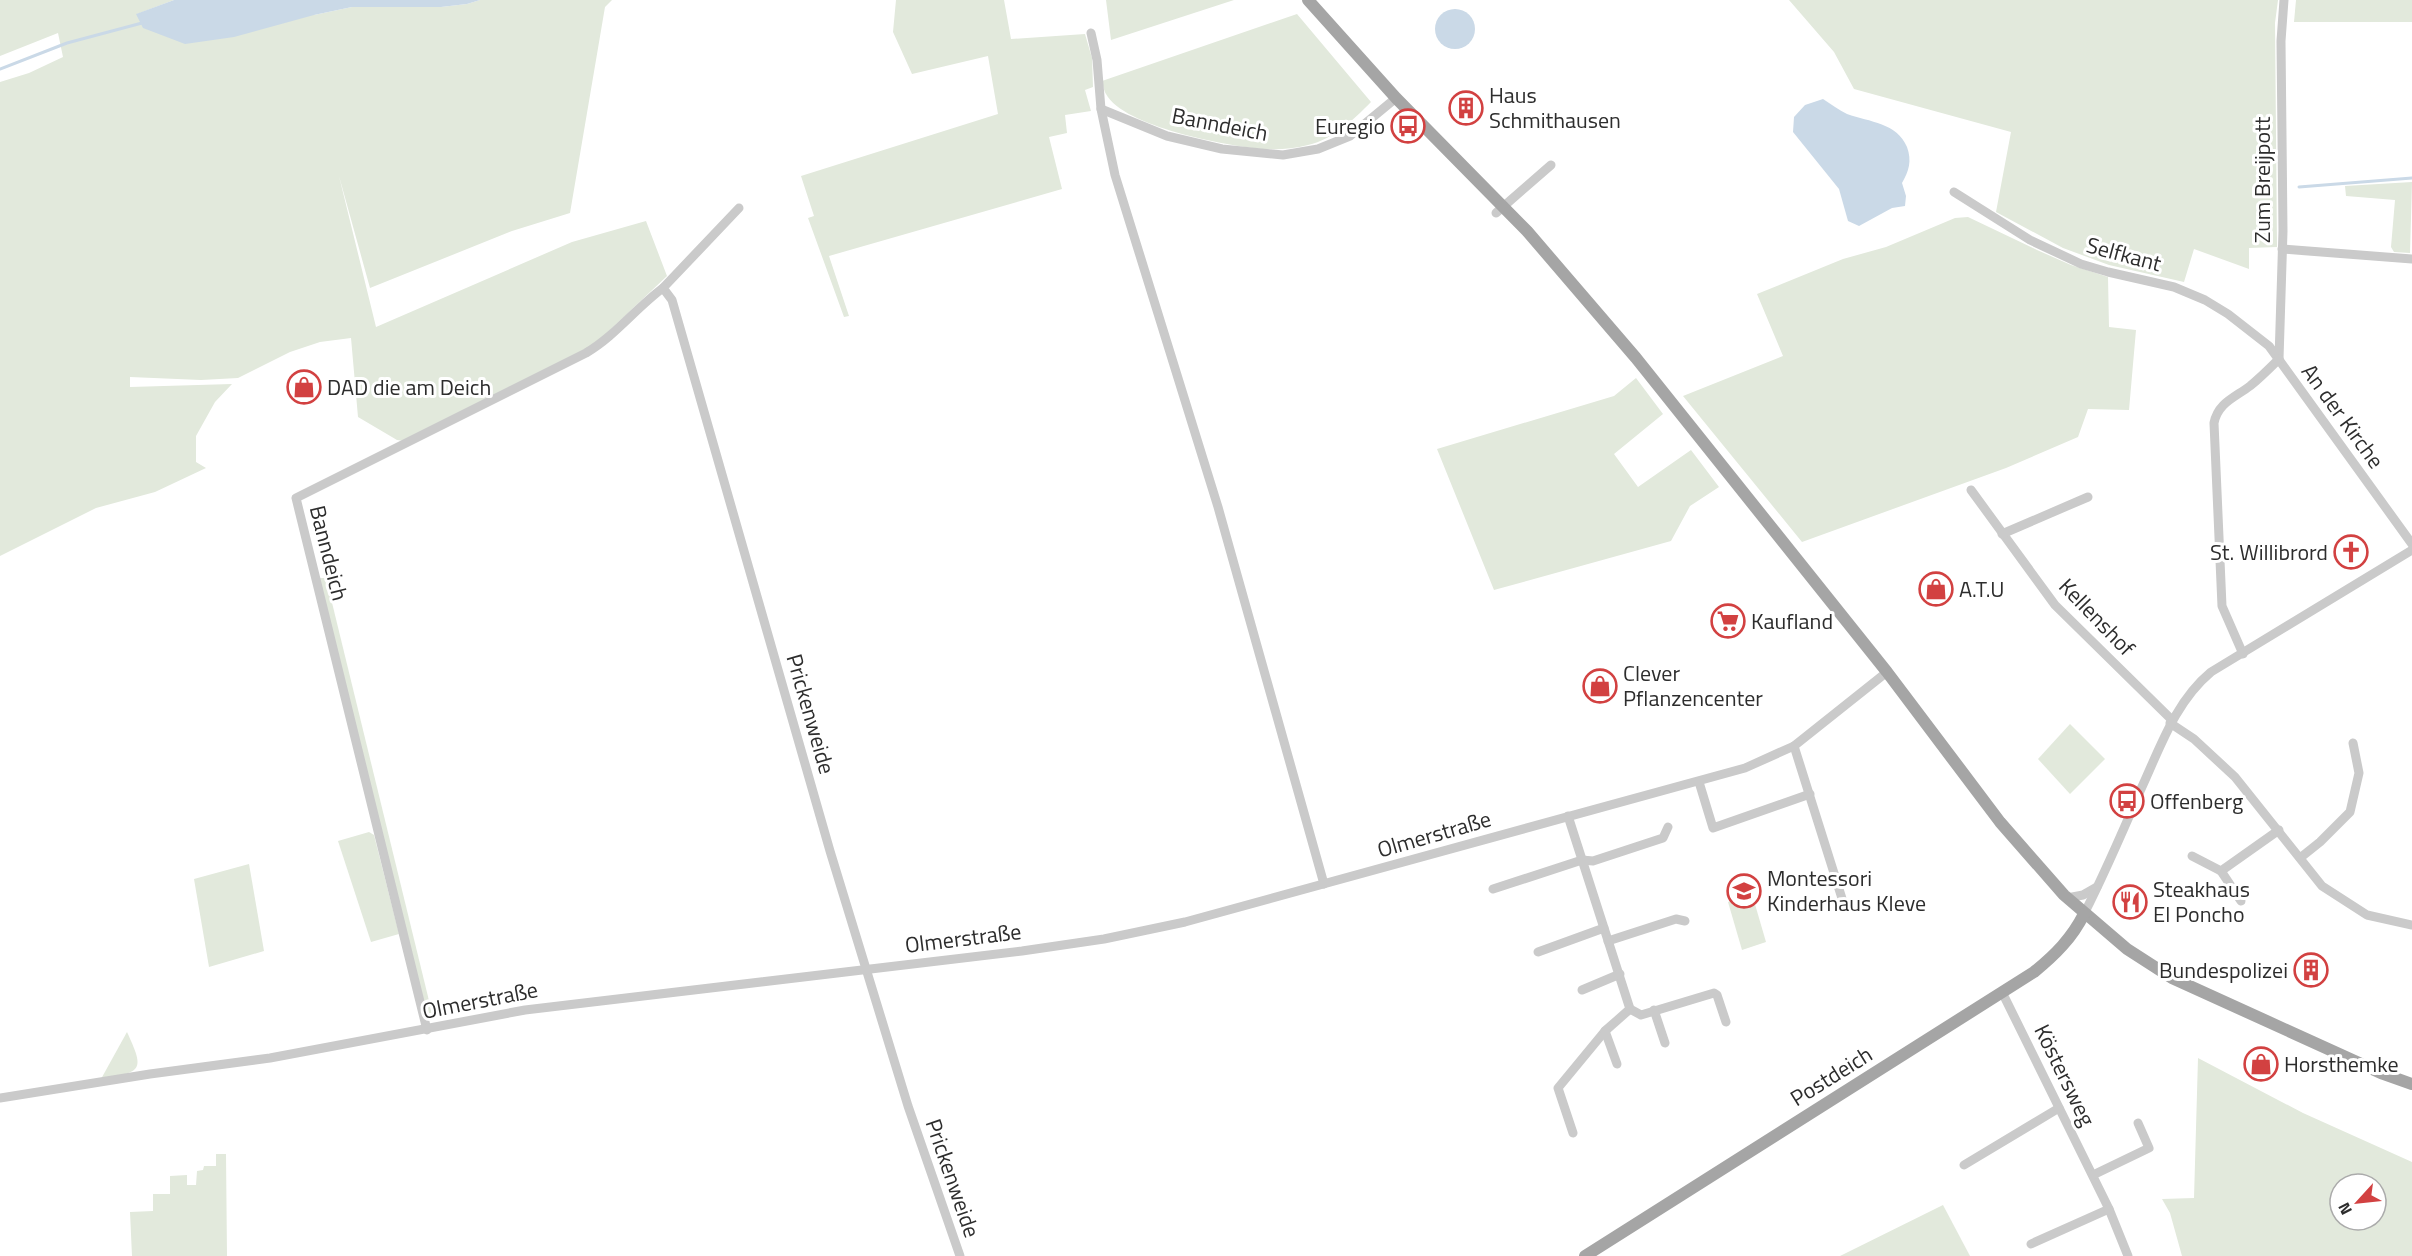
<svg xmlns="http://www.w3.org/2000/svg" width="2412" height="1256" viewBox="0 0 2412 1256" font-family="'Titillium Web',sans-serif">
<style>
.green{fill:#e2e9dc;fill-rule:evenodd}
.water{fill:#cad9e7}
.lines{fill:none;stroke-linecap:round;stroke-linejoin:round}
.stream{stroke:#cad9e7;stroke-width:3}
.minor{stroke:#cacaca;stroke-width:9}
.major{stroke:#a5a5a5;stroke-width:12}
.labels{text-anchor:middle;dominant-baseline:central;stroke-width:6;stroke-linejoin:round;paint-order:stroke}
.poi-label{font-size:22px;fill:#2d2d2d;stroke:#fff;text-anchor:start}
.street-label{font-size:22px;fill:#2d2d2d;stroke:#fff}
</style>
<rect width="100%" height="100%" fill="#fff"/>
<g class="green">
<path d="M 0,0 L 174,0 L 137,14 L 314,15 L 352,7 L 441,7 L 467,4 L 480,0 L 612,0 L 605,7 L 570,213 L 512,231 L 370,288 L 339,176 L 376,327 L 572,242 L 646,221 L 667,276 L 593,346 L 404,441 L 397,440 L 358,417 L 351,338 L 320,342 L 290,352 L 238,378 L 201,380 L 130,377 L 130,387 L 232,384 L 215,402 L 196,436 L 196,462 L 206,468 L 155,492 L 96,508 L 0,556 L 0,82 L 29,73 L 63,57 L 58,33 L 0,56 Z"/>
<path d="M 896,0 L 1004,0 L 1011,39 L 1085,34 L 1092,58 L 1093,87 L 1085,90 L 1091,111 L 1065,115 L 1067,133 L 1049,137 L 1062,189 L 829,256 L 849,316 L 844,317 L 808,218 L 814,216 L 801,176 L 998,114 L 988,56 L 912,74 L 893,32 Z"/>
<path d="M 1106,0 L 1234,0 L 1111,40 Z"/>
<path d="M 1789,0 L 2278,0 L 2275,23 L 2277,247 L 2249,248 L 2249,269 L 2194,249 L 2184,282 L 2109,265 L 2063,248 L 1996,212 L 2011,132 L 1854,89 L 1834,52 Z"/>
<path d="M 2296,0 L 2412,0 L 2412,22 L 2294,22 Z"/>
<path d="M 1297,14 L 1371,102 C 1353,120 1334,139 1308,145 C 1293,149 1278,150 1263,149 C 1227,146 1124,127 1106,94 C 1104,91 1103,85 1102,81 Z"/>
<path d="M 2412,182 L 2410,253 L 2394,252 L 2391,247 L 2395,200 L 2346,196 L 2345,186 Z"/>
<path d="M 1968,217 L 2037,250 L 2071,265 L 2108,277 L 2109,327 L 2136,330 L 2129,410 L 2088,409 L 2078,437 L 2006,468 L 1802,542 L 1683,396 L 1783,356 L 1757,294 L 1843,259 L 1886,247 L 1955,218 Z"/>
<path d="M 1636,378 L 1663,414 L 1614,454 L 1638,487 L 1691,450 L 1719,487 L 1690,506 L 1671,541 L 1494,590 L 1437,449 L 1614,396 Z"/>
<path d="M 319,578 L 326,578 L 432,1013 L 426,1013 Z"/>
<path d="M 2070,724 L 2105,759 L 2070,794 L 2038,759 Z"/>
<path d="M 369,832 L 374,835 L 399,934 L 371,942 L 338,841 Z"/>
<path d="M 249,864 L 264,951 L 209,967 L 194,879 Z"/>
<path d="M 1752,894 L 1766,942 L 1742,950 L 1728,902 Z"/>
<path d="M 127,1032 C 145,1071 142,1072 101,1079 Z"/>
<path d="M 2198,1058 L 2303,1113 L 2412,1162 L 2412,1256 L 2182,1256 L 2170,1213 L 2162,1199 L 2194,1198 ZM 2340,1184 L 2376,1184 L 2376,1220 L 2340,1220 Z"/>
<path d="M 216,1154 L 226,1154 L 227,1256 L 132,1256 L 130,1212 L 153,1211 L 153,1194 L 170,1194 L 170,1176 L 187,1175 L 187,1185 L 196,1185 L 197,1171 L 203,1170 L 204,1166 L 216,1166 Z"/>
<path d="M 1943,1205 L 1970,1256 L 1840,1256 Z"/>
</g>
<g class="water">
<path d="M 174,0 L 480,0 L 467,4 L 441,7 L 352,7 L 314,15 L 234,37 L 185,44 L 143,28 L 136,14 Z"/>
<circle cx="1455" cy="29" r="20"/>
<path d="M 1823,99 C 1831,104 1839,110 1847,114 C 1870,122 1897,123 1907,147 C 1912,161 1909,171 1902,183 L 1906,196 L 1905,206 L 1892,208 L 1859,226 L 1848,221 L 1839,189 L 1793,132 L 1794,117 L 1805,105 Z"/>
</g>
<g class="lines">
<g class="stream">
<path d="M 0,69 L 67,43 L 142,23"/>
<path d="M 2299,187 L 2412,178"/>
</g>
<g class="minor">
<path d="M 1091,33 L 1097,60 L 1101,109 L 1115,175 L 1218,507 L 1324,884"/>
<path d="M 1101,109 L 1167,136 L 1222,149 L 1283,155 L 1318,149 L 1350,136 L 1396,98"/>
<path d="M 1954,192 L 2030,240 L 2081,264 L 2108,272 L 2174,287 L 2205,300 L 2228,314 L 2269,346 L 2412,544"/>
<path d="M 739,208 L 663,288 L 672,300 L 830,851 L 908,1106 L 960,1256"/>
<path d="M 1496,213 L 1551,165"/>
<path d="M 2282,249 L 2412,259"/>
<path d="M 2279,359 L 2283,231 L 2281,41 L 2284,0"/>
<path d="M 1971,490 L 2055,605 L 2172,720"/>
<path d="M 2002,534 L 2088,497"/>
<path d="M 2243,654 L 2222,606 L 2214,423 C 2218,403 2234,398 2250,386 C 2260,378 2270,368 2279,359"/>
<path d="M 2170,723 L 2194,739 L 2235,777 L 2322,886 L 2367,915 L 2412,925"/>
<path d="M 1794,746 L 1845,908"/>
<path d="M 1699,782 L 1713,828 L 1810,794"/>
<path d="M 1568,816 L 1630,1009 L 1605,1031 L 1558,1088 L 1573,1133"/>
<path d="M 2192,856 L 2221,871 L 2279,830"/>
<path d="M 2300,858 L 2320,842 L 2350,812 L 2359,773 L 2353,743"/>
<path d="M 2221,871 L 2241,901"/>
<path d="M 1493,889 L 1582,860 L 1593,861 L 1663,838 L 1668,827"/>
<path d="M 2067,898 L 2083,895 L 2097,887"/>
<path d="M 2084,914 C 2105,873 2123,831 2141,789 C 2160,748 2175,702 2211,672 L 2412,550"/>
<path d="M 1608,941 L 1676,919 L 1685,921"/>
<path d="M 1538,952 L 1604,928"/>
<path d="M 1582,990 L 1620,974"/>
<path d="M 2002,992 L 2109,1209 L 2128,1256"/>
<path d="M 1630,1009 L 1641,1015 L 1714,993 L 1717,995 L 1726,1022"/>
<path d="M 1654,1010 L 1665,1043"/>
<path d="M 427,1030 L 296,498 L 586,353 C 615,336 636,308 663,288"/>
<path d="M 1605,1031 L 1617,1064"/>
<path d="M 0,1098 L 150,1074 L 270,1058 L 525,1010 L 1022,951 L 1104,939 L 1185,922 L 1745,768 L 1794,746 L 1887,672"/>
<path d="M 1964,1165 L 2059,1108"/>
<path d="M 2093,1175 L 2149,1148 L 2138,1123"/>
<path d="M 2031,1244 L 2109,1209"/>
</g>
<g class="major">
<path d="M 1308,0 L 1396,98 L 1527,231 L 1636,358 L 1887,672 L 2000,822 L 2064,895 L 2127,949 L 2172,978 L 2381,1073 L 2412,1084"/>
<path d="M 1585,1256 L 2034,972 C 2055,955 2072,938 2084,914"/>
</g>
</g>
<defs>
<symbol id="building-ring" viewBox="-11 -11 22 22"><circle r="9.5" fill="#fff" stroke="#d24141" stroke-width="1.5"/><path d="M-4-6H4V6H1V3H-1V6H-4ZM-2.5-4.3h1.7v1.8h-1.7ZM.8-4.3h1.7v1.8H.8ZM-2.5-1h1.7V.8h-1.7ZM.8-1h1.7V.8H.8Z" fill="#d24141"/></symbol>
<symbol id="bus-ring" viewBox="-11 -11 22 22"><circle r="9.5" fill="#fff" stroke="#d24141" stroke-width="1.5"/><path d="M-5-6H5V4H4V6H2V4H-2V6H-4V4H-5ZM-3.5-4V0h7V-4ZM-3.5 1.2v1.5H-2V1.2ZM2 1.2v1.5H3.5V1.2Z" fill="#d24141"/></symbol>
<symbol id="shop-ring" viewBox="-11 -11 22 22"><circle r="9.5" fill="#fff" stroke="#d24141" stroke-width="1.5"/><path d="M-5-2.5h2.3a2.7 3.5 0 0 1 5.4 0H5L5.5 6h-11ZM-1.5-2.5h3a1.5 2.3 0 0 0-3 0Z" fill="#d24141"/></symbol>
<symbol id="church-ring" viewBox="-11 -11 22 22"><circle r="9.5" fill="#fff" stroke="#d24141" stroke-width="1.5"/><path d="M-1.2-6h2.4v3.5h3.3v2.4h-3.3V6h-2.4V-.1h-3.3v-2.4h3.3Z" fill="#d24141"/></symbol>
<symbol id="supermarket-ring" viewBox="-11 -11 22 22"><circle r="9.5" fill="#fff" stroke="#d24141" stroke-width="1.5"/><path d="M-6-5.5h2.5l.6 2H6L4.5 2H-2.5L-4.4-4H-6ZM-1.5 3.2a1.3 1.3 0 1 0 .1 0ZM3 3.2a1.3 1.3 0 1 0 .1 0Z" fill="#d24141"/></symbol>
<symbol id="school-ring" viewBox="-11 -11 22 22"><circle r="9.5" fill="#fff" stroke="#d24141" stroke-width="1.5"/><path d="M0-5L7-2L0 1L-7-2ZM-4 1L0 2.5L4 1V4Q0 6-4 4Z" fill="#d24141"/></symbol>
<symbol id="restaurant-ring" viewBox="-11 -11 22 22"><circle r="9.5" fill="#fff" stroke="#d24141" stroke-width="1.5"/><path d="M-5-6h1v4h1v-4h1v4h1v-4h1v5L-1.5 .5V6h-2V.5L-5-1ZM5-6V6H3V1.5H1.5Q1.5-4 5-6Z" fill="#d24141"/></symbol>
</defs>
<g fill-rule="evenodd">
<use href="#building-ring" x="1447" y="89" width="38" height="38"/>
<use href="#bus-ring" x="1389" y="107" width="38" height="38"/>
<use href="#shop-ring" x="285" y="368" width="38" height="38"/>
<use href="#church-ring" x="2332" y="533" width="38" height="38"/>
<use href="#shop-ring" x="1917" y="570" width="38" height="38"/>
<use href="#supermarket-ring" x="1709" y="602" width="38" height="38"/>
<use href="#shop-ring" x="1581" y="667" width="38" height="38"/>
<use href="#bus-ring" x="2108" y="782" width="38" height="38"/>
<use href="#school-ring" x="1725" y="872" width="38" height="38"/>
<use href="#restaurant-ring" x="2111" y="883" width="38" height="38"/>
<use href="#building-ring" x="2292" y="951" width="38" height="38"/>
<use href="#shop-ring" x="2242" y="1045" width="38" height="38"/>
</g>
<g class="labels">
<g class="poi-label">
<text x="1489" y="95">Haus<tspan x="1489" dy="25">Schmithausen</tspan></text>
<text x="1385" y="126" text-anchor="end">Euregio</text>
<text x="327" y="387">DAD die am Deich</text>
<text x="2328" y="552" text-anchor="end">St. Willibrord</text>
<text x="1959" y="589">A.T.U</text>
<text x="1751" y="621">Kaufland</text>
<text x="1623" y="673">Clever<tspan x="1623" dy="25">Pflanzencenter</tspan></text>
<text x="2150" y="801">Offenberg</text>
<text x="1767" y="878">Montessori<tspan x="1767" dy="25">Kinderhaus Kleve</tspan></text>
<text x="2153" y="889">Steakhaus<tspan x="2153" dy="25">El Poncho</tspan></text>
<text x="2288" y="970" text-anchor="end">Bundespolizei</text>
<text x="2284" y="1064">Horsthemke</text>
</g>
<g class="street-label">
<text transform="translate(1220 124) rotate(11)">Banndeich</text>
<text transform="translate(2262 180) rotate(-90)">Zum Breijpott</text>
<text transform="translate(2124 254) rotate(15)">Selfkant</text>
<text transform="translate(2343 416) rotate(54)">An der Kirche</text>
<text transform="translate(329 553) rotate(76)">Banndeich</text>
<text transform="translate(2097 617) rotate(46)">Kellenshof</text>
<text transform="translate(811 714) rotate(74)">Prickenweide</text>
<text transform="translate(1434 834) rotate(-16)">Olmerstraße</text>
<text transform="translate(963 938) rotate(-7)">Olmerstraße</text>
<text transform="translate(480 1000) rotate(-11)">Olmerstraße</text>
<text transform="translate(2065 1075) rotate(64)">Köstersweg</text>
<text transform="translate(1831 1076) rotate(-32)">Postdeich</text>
<text transform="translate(953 1178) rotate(71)">Prickenweide</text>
</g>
</g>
<g transform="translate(2358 1202) rotate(243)"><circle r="28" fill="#ffffff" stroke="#ababab" stroke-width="1.5"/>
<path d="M0-4.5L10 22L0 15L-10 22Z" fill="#d24141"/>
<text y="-9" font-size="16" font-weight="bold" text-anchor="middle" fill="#2d2d2d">N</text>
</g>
</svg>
